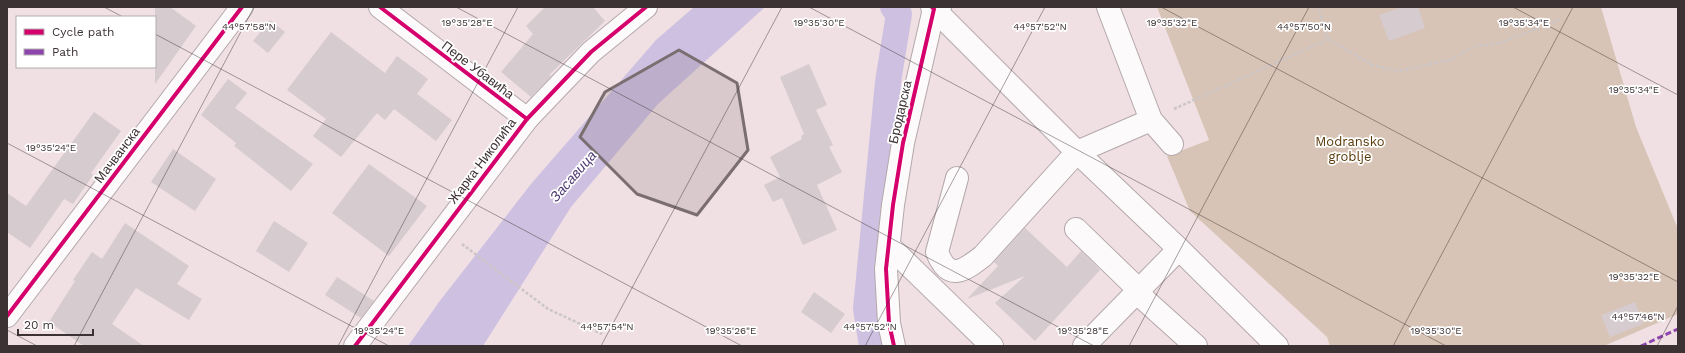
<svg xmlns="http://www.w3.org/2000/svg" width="1685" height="353" viewBox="0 0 1685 353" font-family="'Work Sans',sans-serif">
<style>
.green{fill:#d8c4b6}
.water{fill:#cec0e1}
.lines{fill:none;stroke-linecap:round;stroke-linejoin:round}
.canal{stroke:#cec0e1;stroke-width:26}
.building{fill:#d6cbcf}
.minor-casing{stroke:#b4a8ab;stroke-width:24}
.path{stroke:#cbc5c6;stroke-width:2.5;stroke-dasharray:3 2;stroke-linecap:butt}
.minor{stroke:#fdfafb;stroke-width:22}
.quiet{stroke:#8e44ad;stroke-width:3;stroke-dasharray:6 3;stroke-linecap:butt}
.cycleway-casing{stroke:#fff;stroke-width:6}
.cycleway{stroke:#d6006c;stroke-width:4}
.marked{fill:#7b6e71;fill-opacity:0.2;stroke:#7b6e71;stroke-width:3;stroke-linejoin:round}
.ticks{fill:none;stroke:#3c3133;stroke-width:1;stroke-opacity:0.45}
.labels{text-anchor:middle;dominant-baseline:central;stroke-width:3.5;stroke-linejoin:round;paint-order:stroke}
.street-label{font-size:13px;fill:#3c3133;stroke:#fff}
.park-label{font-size:13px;fill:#5b3b0b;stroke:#fff}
.water-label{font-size:14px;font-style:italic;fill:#503d75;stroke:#fff}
.ticks-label{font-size:10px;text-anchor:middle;fill:#3c3133;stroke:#fff;stroke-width:3.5;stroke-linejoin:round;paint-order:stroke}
</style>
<rect width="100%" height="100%" fill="#f0e0e3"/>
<path class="green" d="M 1157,7 L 1601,7 L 1636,127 L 1678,229 L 1678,314 L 1604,346 L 1330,346 L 1327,337 L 1190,211 L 1167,156 L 1209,140 Z"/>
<path class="water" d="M 694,7 L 765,7 L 658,104 L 571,207 L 483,346 L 408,346 L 439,302 L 531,184 L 656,40 Z"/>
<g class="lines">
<path class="canal" d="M 872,346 L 866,309 L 888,82 L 899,14 L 893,7"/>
</g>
<g class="building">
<path d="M 155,7 L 170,7 L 196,26 L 155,84 Z"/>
<path d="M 545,7 L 593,7 L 605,21 L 549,75 L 551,76 L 531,97 L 501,72 L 533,34 L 526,26 Z"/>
<path d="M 1402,7 L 1418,7 L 1425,28 L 1389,41 L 1379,15 Z"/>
<path d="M 270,20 L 285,32 L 268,53 L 253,41 Z"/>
<path d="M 331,32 L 385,73 L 397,56 L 428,79 L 417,94 L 452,120 L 436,141 L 394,109 L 385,120 L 377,113 L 341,157 L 313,136 L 326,119 L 287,90 Z"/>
<path d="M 809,64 L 827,105 L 816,110 L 833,145 L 829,147 L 842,172 L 817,185 L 837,230 L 803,245 L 782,198 L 773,202 L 764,185 L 780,177 L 770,157 L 802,139 L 801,136 L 804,134 L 780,77 Z"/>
<path d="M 228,79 L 247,93 L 235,108 L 313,164 L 291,191 L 234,146 L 236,143 L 201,115 Z"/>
<path d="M 94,112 L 121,131 L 91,173 L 93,175 L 73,204 L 64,199 L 30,248 L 7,232 L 7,193 L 26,206 Z"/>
<path d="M 173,149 L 216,179 L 195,211 L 151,182 Z"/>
<path d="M 369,164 L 427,206 L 389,256 L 332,213 Z"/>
<path d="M 274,221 L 308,243 L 289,272 L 256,251 Z"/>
<path d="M 125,223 L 189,266 L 177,284 L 202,299 L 189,320 L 136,288 L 112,324 L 144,346 L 84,346 L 49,322 L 75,281 L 73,280 L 92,252 L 102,259 Z"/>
<path d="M 1025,228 L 1067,267 L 1081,251 L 1100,270 L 1035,341 L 995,303 L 1025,276 L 967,299 L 998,266 L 994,262 Z"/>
<path d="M 337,277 L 374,301 L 361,318 L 325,295 Z"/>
<path d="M 814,292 L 845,314 L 831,333 L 801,312 Z"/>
<path d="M 1635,302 L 1643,324 L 1610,337 L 1601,315 Z"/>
</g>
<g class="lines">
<defs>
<g id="minor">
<path d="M 380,7 L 527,119"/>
<path d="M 940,7 L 934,9 L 1077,152 L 983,256 C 965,270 949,283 937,252 L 957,178"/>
<path d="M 1108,7 L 1151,120 L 1172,144"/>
<path d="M 1151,120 L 1077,152 L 1179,249 L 1277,346"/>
<path d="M 1076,229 L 1139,290"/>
<path d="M 889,246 L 992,346"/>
<path d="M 1136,292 L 1196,346"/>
<path d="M 7,316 L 242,7"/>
<path d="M 355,346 L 527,119 L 591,52 L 646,7"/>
<path d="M 894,346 L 889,323 L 886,269 L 893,205 L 903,143 L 934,9 L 932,7"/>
<path d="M 1084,346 L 1179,249"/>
</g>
</defs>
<use href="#minor" class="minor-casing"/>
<g class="path">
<path d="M 1328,39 L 1372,65 L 1399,71 L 1453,59 L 1475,46 L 1500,43 L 1561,19"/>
<path d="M 1174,109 L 1328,39 L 1318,7"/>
<path d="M 462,244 L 548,309 L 602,334"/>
</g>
<use href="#minor" class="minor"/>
<path class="quiet" d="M 1641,346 L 1678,329"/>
<defs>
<g id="cycleway">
<path d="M 380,7 L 527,119"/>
<path d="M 7,316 L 242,7"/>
<path d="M 355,346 L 527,119 L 591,52 L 646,7"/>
<path d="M 894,346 L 889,323 L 886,269 L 893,205 L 903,143 L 934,9 L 932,7"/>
</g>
</defs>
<use href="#cycleway" class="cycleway-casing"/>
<use href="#cycleway" class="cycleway"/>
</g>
<path class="marked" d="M 679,50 L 737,83 L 748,150 L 697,215 L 637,194 L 580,137 L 605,92 Z"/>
<path class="ticks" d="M 104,7 L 123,17M 456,7 L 1094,346M 809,7 L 1446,346M 1161,7 L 1678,282M 1513,7 L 1678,95M 155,34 L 742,346M 7,143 L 389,346M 7,330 L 37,346M 74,346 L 254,7M 338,346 L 518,7M 601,346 L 782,7M 865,346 L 1045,7M 1129,346 L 1309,7M 1393,346 L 1573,7M 1657,346 L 1678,306"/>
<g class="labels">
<g class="street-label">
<text transform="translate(478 70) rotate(37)">Пере Убавића</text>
<text transform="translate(900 112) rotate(-77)">Бродарска</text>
<text transform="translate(117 155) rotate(-53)">Мачванска</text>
<text transform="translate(482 161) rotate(-53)">Жарка Николића</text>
</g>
<g class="park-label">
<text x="1350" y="141">Modransko<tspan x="1350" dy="15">groblje</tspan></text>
</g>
<g class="water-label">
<text transform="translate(573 176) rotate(-49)">Засавица</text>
</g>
</g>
<g class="ticks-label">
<text x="1524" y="26">19°35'34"E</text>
<text x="467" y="26">19°35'28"E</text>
<text x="819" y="26">19°35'30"E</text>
<text x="1172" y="26">19°35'32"E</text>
<text x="249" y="30">44°57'58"N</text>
<text x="1040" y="30">44°57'52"N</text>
<text x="1304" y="30">44°57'50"N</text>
<text x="1634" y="93">19°35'34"E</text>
<text x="51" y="151">19°35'24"E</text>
<text x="1634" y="280">19°35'32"E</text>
<text x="1638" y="320">44°57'46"N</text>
<text x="607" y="330">44°57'54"N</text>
<text x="870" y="330">44°57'52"N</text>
<text x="379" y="334">19°35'24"E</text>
<text x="731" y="334">19°35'26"E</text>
<text x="1083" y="334">19°35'28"E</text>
<text x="1436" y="334">19°35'30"E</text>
</g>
<rect width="1685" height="353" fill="none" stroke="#3c3133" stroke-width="16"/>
<rect x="16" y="16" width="140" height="52" fill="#ffffff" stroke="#b1adad"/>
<rect x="24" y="29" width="20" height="6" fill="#d6006c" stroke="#b1adad"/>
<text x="52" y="36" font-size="12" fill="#3c3133">Cycle path</text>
<rect x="24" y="49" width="20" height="6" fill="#8e44ad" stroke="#b1adad"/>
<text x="52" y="56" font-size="12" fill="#3c3133">Path</text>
<path d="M18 329v6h75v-6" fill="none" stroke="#3c3133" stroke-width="2"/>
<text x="24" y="329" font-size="12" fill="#3c3133" stroke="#ffffff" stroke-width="3" paint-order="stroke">20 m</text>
</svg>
